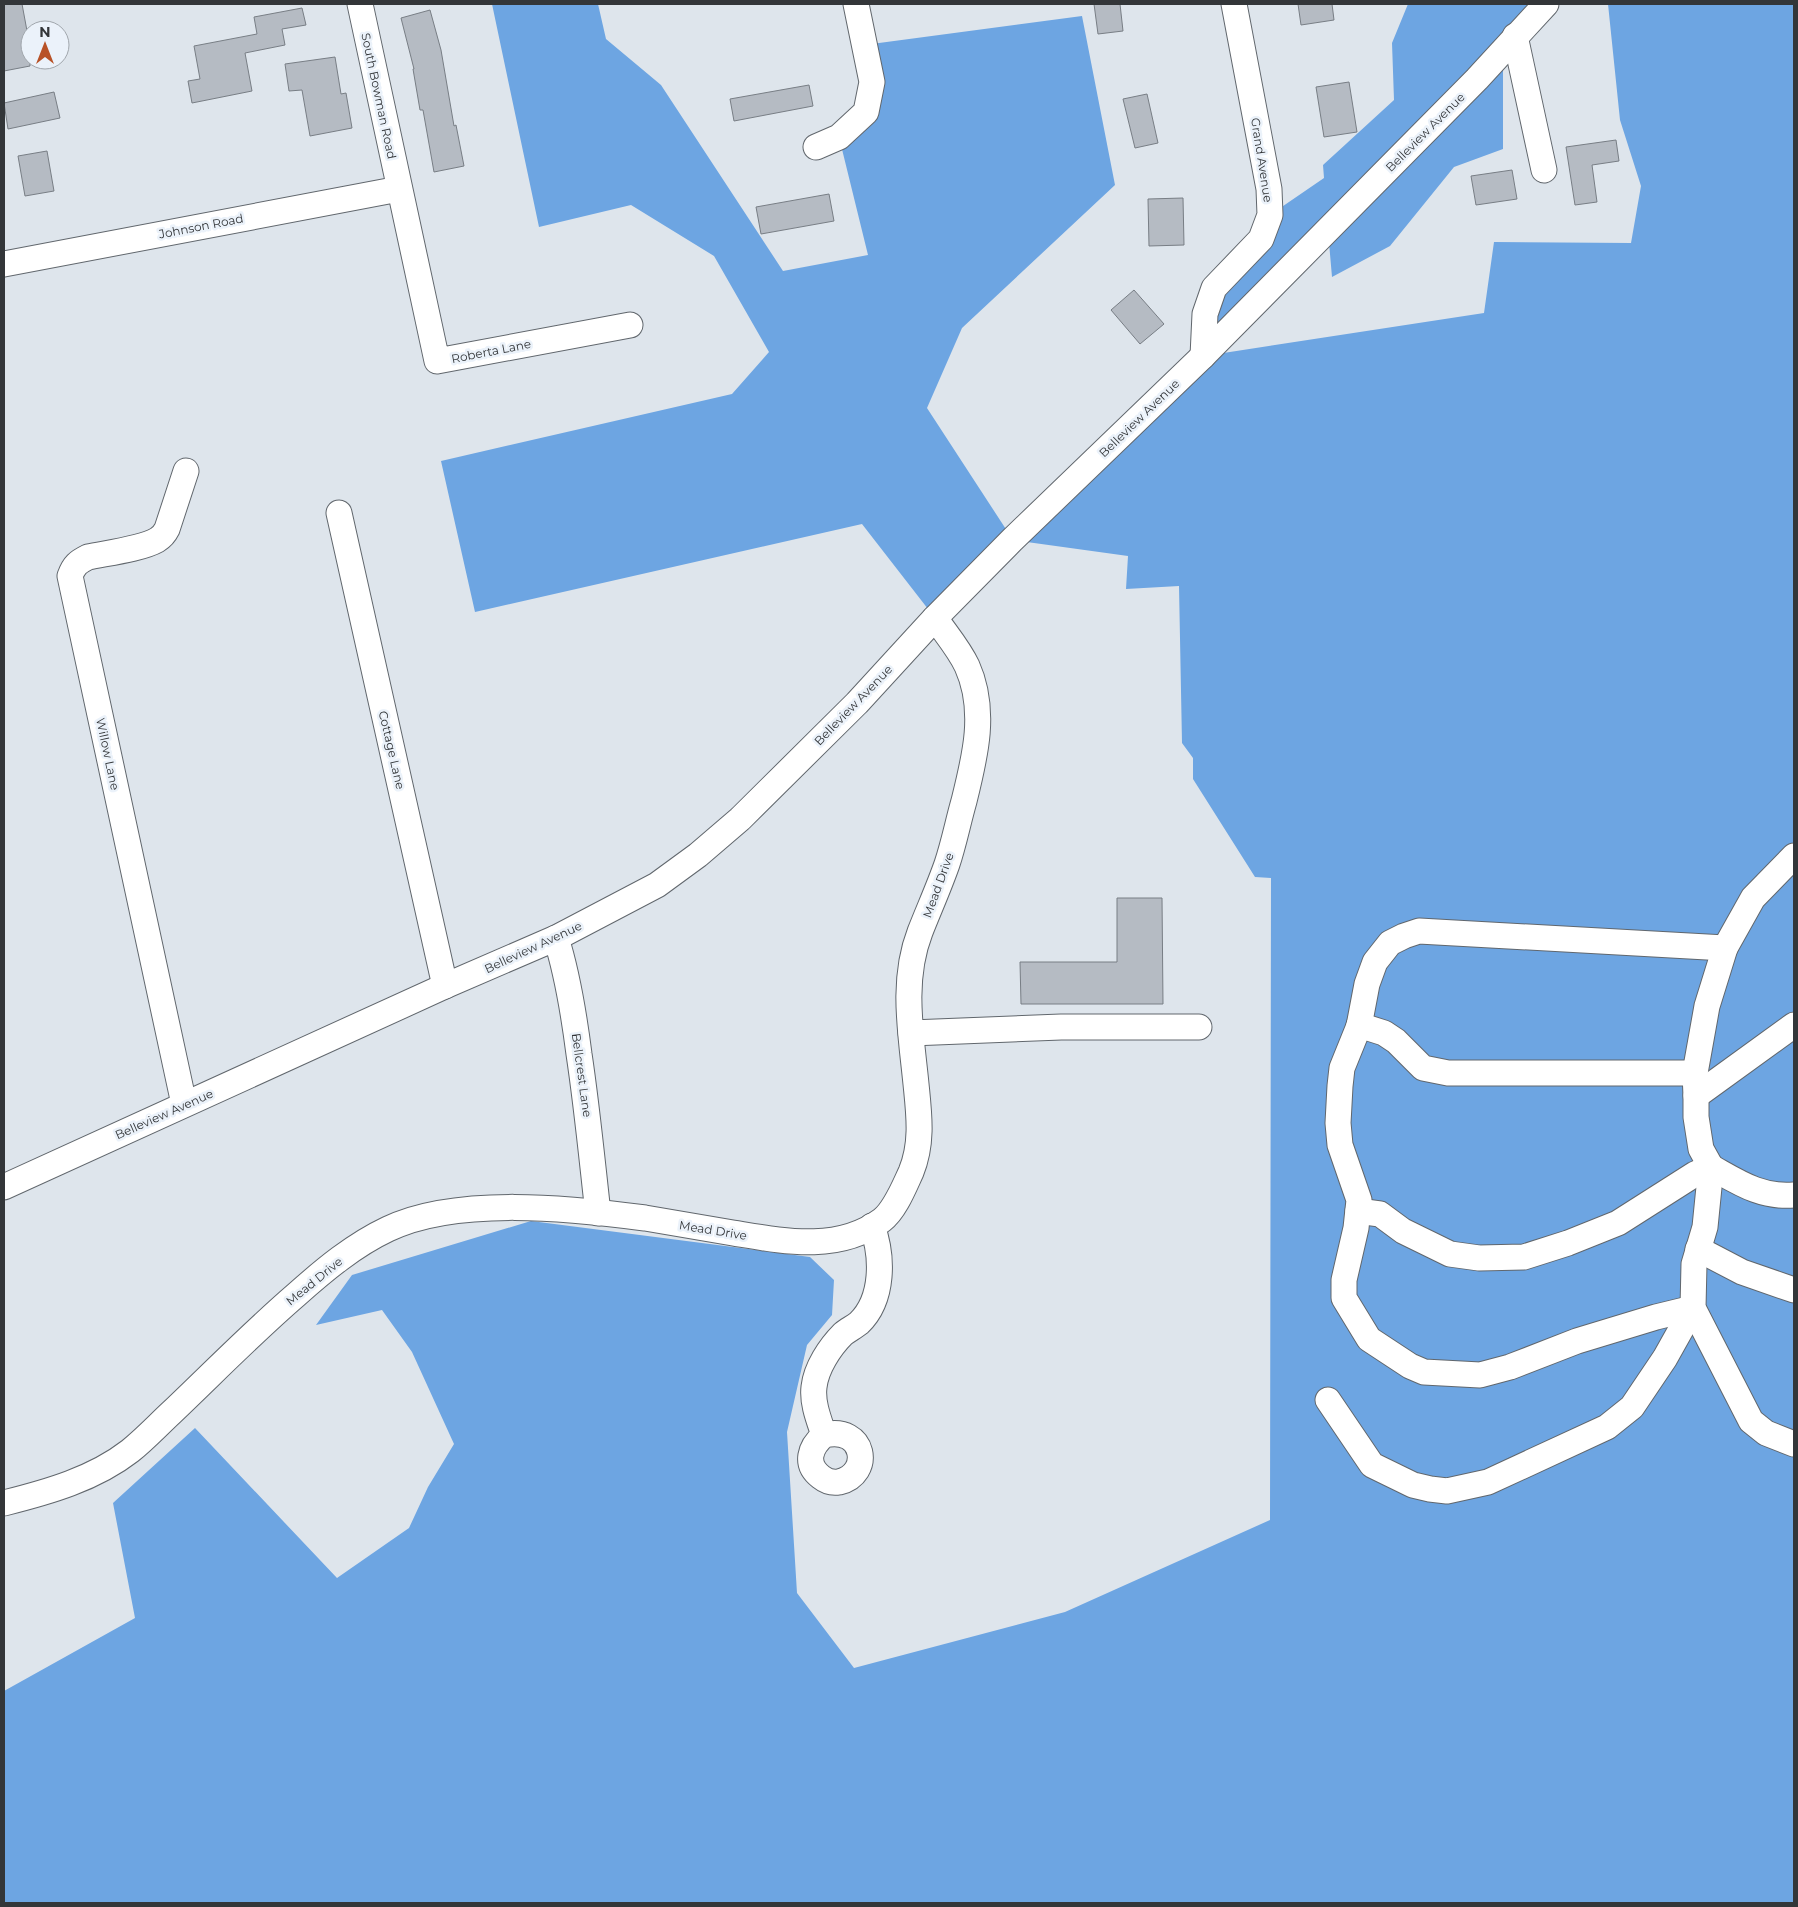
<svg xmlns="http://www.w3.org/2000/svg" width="1798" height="1907" viewBox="0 0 1798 1907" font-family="Montserrat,sans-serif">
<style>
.forest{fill:#6da5e2}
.building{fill:#b5bbc3;stroke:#787e85}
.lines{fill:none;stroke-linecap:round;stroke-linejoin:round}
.minor-casing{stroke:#61676d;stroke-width:27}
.minor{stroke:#fff;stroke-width:25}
.labels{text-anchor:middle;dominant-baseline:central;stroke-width:5;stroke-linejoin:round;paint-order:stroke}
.street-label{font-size:12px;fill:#333639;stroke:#ebf2fa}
</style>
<rect width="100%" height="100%" fill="#dee5ec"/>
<path class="forest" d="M 492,4 L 598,4 L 606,39 L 661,85 L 783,271 L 868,255 L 839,137 L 866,112 L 864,45 L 1082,16 L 1115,185 L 962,328 L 927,408 L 1013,540 L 1203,356 L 1205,314 L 1270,215 L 1324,178 L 1323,165 L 1394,100 L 1392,43 L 1408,4 L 1546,4 L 1503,50 L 1503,149 L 1454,167 L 1390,246 L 1332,277 L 1328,231 L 1204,356 L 1484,313 L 1494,242 L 1631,243 L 1641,186 L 1620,120 L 1608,4 L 1794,4 L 1794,1903 L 4,1903 L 4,1691 L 135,1618 L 113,1503 L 195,1428 L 337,1578 L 409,1528 L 428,1487 L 454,1444 L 412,1352 L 382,1310 L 316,1325 L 352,1275 L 531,1221 L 810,1257 L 834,1280 L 832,1315 L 807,1345 L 787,1432 L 797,1593 L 854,1668 L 1065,1612 L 1270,1520 L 1271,878 L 1255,877 L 1193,779 L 1193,758 L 1182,743 L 1179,586 L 1126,589 L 1128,556 L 1013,540 L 935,618 L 862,524 L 475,612 L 441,461 L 732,394 L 769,352 L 714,256 L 631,205 L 539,227 Z"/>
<g class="building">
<path d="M 4,4 L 22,4 L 30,47 L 30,66 L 4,71 Z"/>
<path d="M 1094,4 L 1120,4 L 1123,31 L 1098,34 Z"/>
<path d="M 1298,4 L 1332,4 L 1334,20 L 1301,25 Z"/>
<path d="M 302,8 L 306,25 L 282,29 L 285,45 L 245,53 L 252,91 L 192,103 L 188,81 L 200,79 L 194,46 L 257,34 L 254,17 Z"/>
<path d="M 430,10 L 441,50 L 454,126 L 456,125 L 464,166 L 434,172 L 423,110 L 420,110 L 413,69 L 414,69 L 401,18 Z"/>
<path d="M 335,57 L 341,94 L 346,93 L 352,128 L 310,136 L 302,90 L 289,91 L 285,64 Z"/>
<path d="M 1349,82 L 1357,132 L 1324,137 L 1316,87 Z"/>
<path d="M 809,85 L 813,106 L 734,121 L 730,99 Z"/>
<path d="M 54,92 L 60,118 L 8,129 L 4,103 Z"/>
<path d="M 1147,94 L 1158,143 L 1135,148 L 1123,99 Z"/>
<path d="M 1616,140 L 1619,161 L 1592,165 L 1597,202 L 1575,205 L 1566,147 Z"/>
<path d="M 47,151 L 54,191 L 25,196 L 18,156 Z"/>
<path d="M 1512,170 L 1517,199 L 1476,205 L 1471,176 Z"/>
<path d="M 829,194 L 834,221 L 761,234 L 756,207 Z"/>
<path d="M 1183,198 L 1184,245 L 1149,246 L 1148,199 Z"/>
<path d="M 1134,290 L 1164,324 L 1140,344 L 1111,310 Z"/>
<path d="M 1117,898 L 1162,898 L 1163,1004 L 1021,1004 L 1020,962 L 1117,962 Z"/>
</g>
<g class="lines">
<defs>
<g id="minor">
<path d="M 360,4 L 437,361 L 630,325"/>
<path d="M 1515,36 L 1544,170"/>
<path d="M 816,147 L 839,137 L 866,112 L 872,82 L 856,4"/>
<path d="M 4,264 L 399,189"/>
<path d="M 1203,356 L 1205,314 L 1214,288 L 1261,239 L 1270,215 L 1269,189 L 1234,4"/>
<path d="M 339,513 L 445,986"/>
<path d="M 556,938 C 568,976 574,1015 579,1054 C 587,1107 592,1160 598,1213"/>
<path d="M 1359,1025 L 1384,1033 L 1396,1041 L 1423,1068 L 1448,1073 L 1695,1073"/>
<path d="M 911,1033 L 1061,1027 L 1199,1027"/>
<path d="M 1696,1096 L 1794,1025"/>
<path d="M 184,1104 L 70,576 C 74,565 78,562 88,557 C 107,553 141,549 157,540 C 162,537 165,533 167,529 L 186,471"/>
<path d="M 1711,1167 L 1701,1149 L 1696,1117 L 1696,1096 L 1695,1073 L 1707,1006 L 1725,948 L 1753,898 L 1794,856"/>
<path d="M 1711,1167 L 1705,1227 L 1694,1264 L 1693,1308 L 1751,1421 L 1766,1433 L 1794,1444"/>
<path d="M 1711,1167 C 1738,1182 1761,1198 1794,1195"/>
<path d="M 4,1187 L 445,986 L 556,938 L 657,885 L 698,855 L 740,819 L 857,703 L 935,618 L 1012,540 L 1203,356 L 1477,79 L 1546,4"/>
<path d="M 1358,1211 L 1380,1214 L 1403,1231 L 1450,1254 L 1479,1258 L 1524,1257 L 1568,1243 L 1618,1223 L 1695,1174 L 1711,1167"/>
<path d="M 1698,1249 L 1742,1272 L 1794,1290"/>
<path d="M 1693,1308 L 1656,1317 L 1577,1341 L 1510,1367 L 1480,1375 L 1424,1372 L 1410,1366 L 1369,1339 L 1344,1298 L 1344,1280 L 1356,1228 L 1359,1200 L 1340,1145 L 1338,1123 L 1340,1086 L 1342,1068 L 1359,1026 L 1367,984 L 1375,962 L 1390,943 L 1404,936 L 1419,931 L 1725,948"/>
<path d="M 1328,1400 L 1372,1465 L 1413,1485 L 1430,1489 L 1447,1491 L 1488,1482 L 1607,1427 L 1632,1407 L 1665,1358 L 1693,1308"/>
<path d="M 824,1435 C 865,1425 873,1474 839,1482 C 833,1483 826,1481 821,1477 C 804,1464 810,1447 824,1435 C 819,1420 812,1403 814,1387 C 816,1368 830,1347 843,1334 C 848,1330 854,1327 859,1323 C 884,1299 883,1256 872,1226"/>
<path d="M 4,1503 C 48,1492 94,1479 130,1451 C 145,1439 158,1425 172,1412 C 213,1373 253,1332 296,1295 C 324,1270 354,1245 388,1229 C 456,1196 571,1208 645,1218 C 674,1223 703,1228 733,1233 C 782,1241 838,1253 882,1220 C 895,1210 904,1187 911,1172 C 923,1143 919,1114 916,1084 C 911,1033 901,981 920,932 C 929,909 939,887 947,864 C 954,843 958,822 964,801 C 975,757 987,710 967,666 C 959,649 946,634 935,618"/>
</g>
</defs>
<use href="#minor" class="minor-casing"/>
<use href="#minor" class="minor"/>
</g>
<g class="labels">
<g class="street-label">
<text transform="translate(379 96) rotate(78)">South Bowman Road</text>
<text transform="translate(1425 132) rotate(-45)">Belleview Avenue</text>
<text transform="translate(1262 160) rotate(81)">Grand Avenue</text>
<text transform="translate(201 226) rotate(-11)">Johnson Road</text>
<text transform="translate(491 351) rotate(-11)">Roberta Lane</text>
<text transform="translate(1139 418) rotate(-44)">Belleview Avenue</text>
<text transform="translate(853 705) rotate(-46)">Belleview Avenue</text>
<text transform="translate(392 750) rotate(77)">Cottage Lane</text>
<text transform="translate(108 754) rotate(78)">Willow Lane</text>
<text transform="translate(938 885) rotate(-70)">Mead Drive</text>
<text transform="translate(533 947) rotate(-25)">Belleview Avenue</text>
<text transform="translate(582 1075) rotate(82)">Bellcrest Lane</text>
<text transform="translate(164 1114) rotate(-24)">Belleview Avenue</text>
<text transform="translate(713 1230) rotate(9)">Mead Drive</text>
<text transform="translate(314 1281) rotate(-39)">Mead Drive</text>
</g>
</g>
<rect width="1798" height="1907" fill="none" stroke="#333639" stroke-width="10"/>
<g transform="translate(45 45)"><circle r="24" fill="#ebf2fa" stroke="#a1a7ad"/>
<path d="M0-4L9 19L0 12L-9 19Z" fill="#b85227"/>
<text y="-8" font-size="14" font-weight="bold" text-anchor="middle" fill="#333639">N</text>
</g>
</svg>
